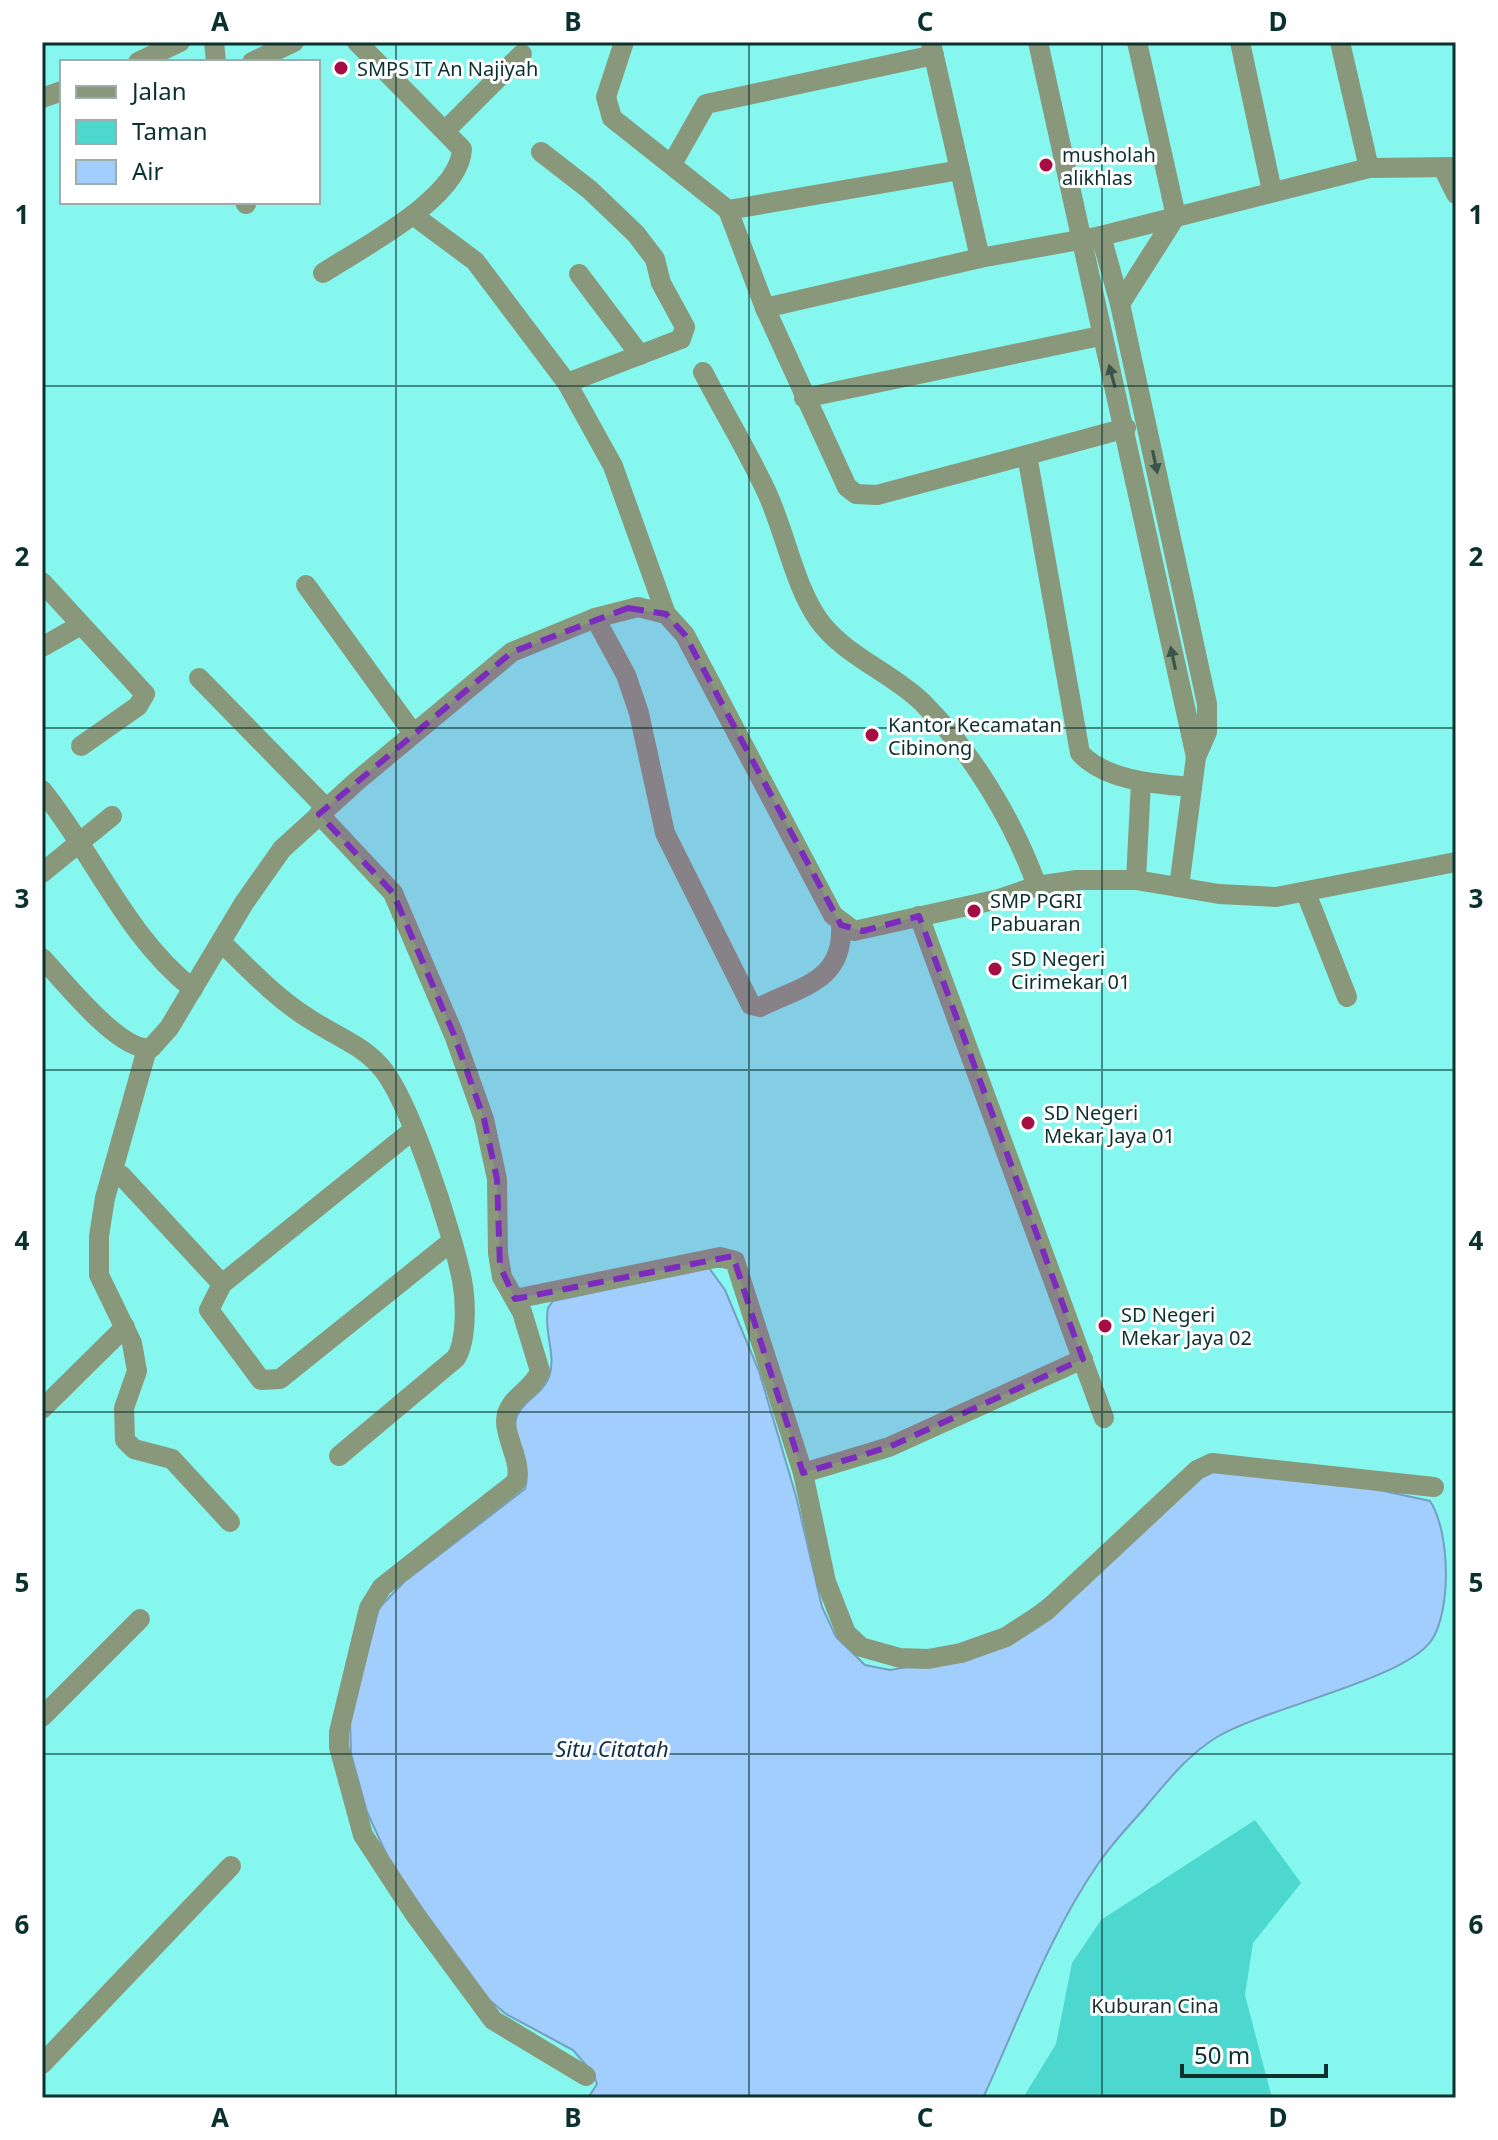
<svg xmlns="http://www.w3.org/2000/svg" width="1498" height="2140" viewBox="0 0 1498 2140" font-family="'Noto Sans',sans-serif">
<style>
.green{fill:#4cd7cf}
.water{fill:#a1cefc;stroke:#749fbe;stroke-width:2}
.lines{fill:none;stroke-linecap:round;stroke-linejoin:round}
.street{stroke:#89987a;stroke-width:20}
.oneway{fill:#375549}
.marked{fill:#7b2cbf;fill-opacity:0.2;stroke:#7b2cbf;stroke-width:6;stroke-dasharray:16 10;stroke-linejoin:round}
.grid{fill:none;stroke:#0b312e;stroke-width:2;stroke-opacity:0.55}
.poi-dot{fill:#a50d44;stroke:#fff;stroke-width:3}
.labels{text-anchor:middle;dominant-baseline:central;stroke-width:6;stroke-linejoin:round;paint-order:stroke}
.poi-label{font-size:20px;fill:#0b312e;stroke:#fff;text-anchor:start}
.park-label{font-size:20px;fill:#16302e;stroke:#fff}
.water-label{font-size:22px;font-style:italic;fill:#0f2f4d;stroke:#fff}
.neatline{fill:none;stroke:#0b312e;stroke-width:3}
.grid-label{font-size:26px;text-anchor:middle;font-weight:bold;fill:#0b312e}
</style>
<rect width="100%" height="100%" fill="#86f7ef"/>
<path class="green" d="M 1255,1820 L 1301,1883 L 1253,1943 L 1245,1995 L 1272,2098 L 1023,2098 L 1056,2044 L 1072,1963 L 1101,1920 Z"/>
<path class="water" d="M 709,1268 L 725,1290 L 759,1371 L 796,1496 L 822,1607 L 836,1637 L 865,1665 L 890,1670 L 973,1656 L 1208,1471 L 1356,1485 L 1430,1501 C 1450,1531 1452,1611 1431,1641 C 1403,1680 1265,1708 1217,1737 C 1189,1754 1169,1779 1148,1804 C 1131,1824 1112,1843 1098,1864 C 1049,1935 1019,2020 983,2098 L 588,2098 L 597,2084 L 593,2073 L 573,2050 L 506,2014 L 481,1993 L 390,1862 L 367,1812 L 351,1754 L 350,1719 L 379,1608 L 404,1582 L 525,1489 C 532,1465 516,1450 515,1428 C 514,1403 542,1397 549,1377 C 557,1355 543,1331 548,1308 L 553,1301 Z"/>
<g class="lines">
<g class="street">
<path d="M 214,42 L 216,62"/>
<path d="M 624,42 L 606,97 L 612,118 L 728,210 L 765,308 L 847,487 L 856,494 L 877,495 L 1027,455 L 1080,753 C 1106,781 1156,784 1192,787"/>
<path d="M 1038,42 L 1196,757"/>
<path d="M 1240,42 L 1272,191"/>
<path d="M 1340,42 L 1369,168"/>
<path d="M 931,43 L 980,258"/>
<path d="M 138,62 L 180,42"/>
<path d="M 252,62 L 294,42"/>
<path d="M 42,98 L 62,91"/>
<path d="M 445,131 L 522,54"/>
<path d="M 541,152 L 590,190 L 636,234 L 655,259 L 661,283 L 685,327 L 681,339 L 567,383"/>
<path d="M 672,164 L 706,104 L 934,55"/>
<path d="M 1443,168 L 1456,194"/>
<path d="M 245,202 L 246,204"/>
<path d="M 728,210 L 960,170"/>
<path d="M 413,215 L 475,261 L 567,383 L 613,466 L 666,614"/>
<path d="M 1101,236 L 1120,304 L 1207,704 L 1207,732 L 1196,757 L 1179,887"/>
<path d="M 323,273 C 361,248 460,198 462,149 L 357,42"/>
<path d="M 579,274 L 640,355"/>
<path d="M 1120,304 L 1176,216 L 1137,42"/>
<path d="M 765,308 L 980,258 L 1101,236 L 1369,168 L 1456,167"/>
<path d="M 703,372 C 724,413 749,453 768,495 C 785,533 795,586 818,619 C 843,655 891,672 922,702 C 972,752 1013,820 1037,886"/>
<path d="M 804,398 L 1100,336"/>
<path d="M 1027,455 L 1126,428"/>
<path d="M 42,582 L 145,694 L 138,706 L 81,746"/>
<path d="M 306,585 L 413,733"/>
<path d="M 595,618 L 626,675 L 639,713 L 665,833 L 751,1005 L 760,1007 C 802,986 844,981 841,925"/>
<path d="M 42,647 L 81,625"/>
<path d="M 199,678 L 326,808"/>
<path d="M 42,790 C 95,856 126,936 193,989"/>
<path d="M 319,814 L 393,893 L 454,1035 L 484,1119 L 497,1179 L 498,1253 L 502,1277 L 522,1312 L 540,1371 C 533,1391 506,1398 506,1421 C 506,1441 523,1464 516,1482 L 382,1587 L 369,1608 L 339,1732 L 339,1747 L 363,1835 L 414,1913 L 493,2020 L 586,2076"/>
<path d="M 42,873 L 112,816"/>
<path d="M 1136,880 L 1141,782"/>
<path d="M 1306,893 L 1347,997"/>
<path d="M 919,916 L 1104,1418"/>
<path d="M 221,942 C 249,969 276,998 308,1018 C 332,1034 360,1044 379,1065 C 409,1096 453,1235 462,1280 C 466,1301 467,1340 456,1358 L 339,1456"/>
<path d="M 42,958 C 63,980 120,1053 151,1048 L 169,1028 L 244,903 L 282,849 L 357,781 L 512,652 L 595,618 L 638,607 L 666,614 L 685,635 L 833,915 L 854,931 L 999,899 L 1037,886 L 1077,880 L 1136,880 L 1219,894 L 1276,897 L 1456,862"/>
<path d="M 147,1049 L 105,1198 L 99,1236 L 99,1275 L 132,1343 L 137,1371 L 124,1408 L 125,1440 L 134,1449 L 172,1459 L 230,1522"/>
<path d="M 121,1175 L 222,1284 L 209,1310 L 261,1380 L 280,1379 L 452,1241"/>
<path d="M 222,1284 L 413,1130"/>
<path d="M 515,1299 L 720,1257 L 735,1261 L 803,1473 L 826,1582 L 846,1633 L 861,1647 L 900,1658 L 928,1659 L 961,1653 L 1006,1637 L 1046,1611 L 1197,1470 L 1212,1463 L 1434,1487"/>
<path d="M 42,1409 L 125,1327"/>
<path d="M 803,1473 L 889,1447 L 1083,1359"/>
<path d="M 42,1717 L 140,1619"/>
<path d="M 42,2064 L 231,1866"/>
</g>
</g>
<defs><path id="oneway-solid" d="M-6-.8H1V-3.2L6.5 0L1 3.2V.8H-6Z" transform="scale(2)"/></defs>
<g class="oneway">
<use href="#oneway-solid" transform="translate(1112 376) rotate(-105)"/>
<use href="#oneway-solid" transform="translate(1155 462) rotate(78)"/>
<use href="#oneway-solid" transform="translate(1173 658) rotate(-102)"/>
</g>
<path class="marked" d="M 628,608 L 666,614 L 685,635 L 841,925 L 863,931 L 919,916 L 1083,1359 L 889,1447 L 803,1473 L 733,1256 L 515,1299 L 500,1266 L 497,1179 L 484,1119 L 454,1035 L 393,893 L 319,814 L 512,652 Z"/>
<path class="grid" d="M 396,42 L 396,2098M 749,42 L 749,2098M 1102,42 L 1102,2098M 42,386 L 1456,386M 42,728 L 1456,728M 42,1070 L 1456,1070M 42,1412 L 1456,1412M 42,1754 L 1456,1754"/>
<g class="poi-dot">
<circle cx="341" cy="68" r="8"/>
<circle cx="1046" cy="165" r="8"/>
<circle cx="872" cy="735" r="8"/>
<circle cx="974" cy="911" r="8"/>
<circle cx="995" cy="969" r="8"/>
<circle cx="1028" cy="1123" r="8"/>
<circle cx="1105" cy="1326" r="8"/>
</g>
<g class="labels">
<g class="poi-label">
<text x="357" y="68">SMPS IT An Najiyah</text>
<text x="1062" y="154">musholah<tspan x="1062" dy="23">alikhlas</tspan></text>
<text x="888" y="724">Kantor Kecamatan<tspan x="888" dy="23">Cibinong</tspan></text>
<text x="990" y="900">SMP PGRI<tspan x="990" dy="23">Pabuaran</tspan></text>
<text x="1011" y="958">SD Negeri<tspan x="1011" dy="23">Cirimekar 01</tspan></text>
<text x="1044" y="1112">SD Negeri<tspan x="1044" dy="23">Mekar Jaya 01</tspan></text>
<text x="1121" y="1314">SD Negeri<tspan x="1121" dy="23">Mekar Jaya 02</tspan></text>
</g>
<g class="park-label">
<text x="1155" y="2005">Kuburan Cina</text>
</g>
<g class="water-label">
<text x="612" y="1748">Situ Citatah</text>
</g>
</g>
<rect width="1498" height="2140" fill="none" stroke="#ffffff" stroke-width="88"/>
<rect x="60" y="60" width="260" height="144" fill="#ffffff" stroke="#9dadab" stroke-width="2"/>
<rect x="76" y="86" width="40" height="12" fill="#89987a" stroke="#9dadab" stroke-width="2"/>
<text x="132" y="100" font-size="24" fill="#0b312e">Jalan</text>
<rect x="76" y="120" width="40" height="24" fill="#4cd7cf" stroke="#9dadab" stroke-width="2"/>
<text x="132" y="140" font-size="24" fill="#0b312e">Taman</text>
<rect x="76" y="160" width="40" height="24" fill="#a1cefc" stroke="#9dadab" stroke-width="2"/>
<text x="132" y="180" font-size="24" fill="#0b312e">Air</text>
<path d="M1182 2064v12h144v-12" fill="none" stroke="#0b312e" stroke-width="4"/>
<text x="1194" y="2064" font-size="24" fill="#0b312e" stroke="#ffffff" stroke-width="6" paint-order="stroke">50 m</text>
<rect x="44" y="44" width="1410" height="2052" class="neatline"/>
<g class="grid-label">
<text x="220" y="31">A</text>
<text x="573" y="31">B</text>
<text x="925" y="31">C</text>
<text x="1278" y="31">D</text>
<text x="22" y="224">1</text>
<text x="1476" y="224">1</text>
<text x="22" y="566">2</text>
<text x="1476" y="566">2</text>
<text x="22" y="908">3</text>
<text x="1476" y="908">3</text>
<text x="22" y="1250">4</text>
<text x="1476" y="1250">4</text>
<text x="22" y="1592">5</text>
<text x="1476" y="1592">5</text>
<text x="22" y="1934">6</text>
<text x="1476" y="1934">6</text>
<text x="220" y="2127">A</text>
<text x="573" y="2127">B</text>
<text x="925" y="2127">C</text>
<text x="1278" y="2127">D</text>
</g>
</svg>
